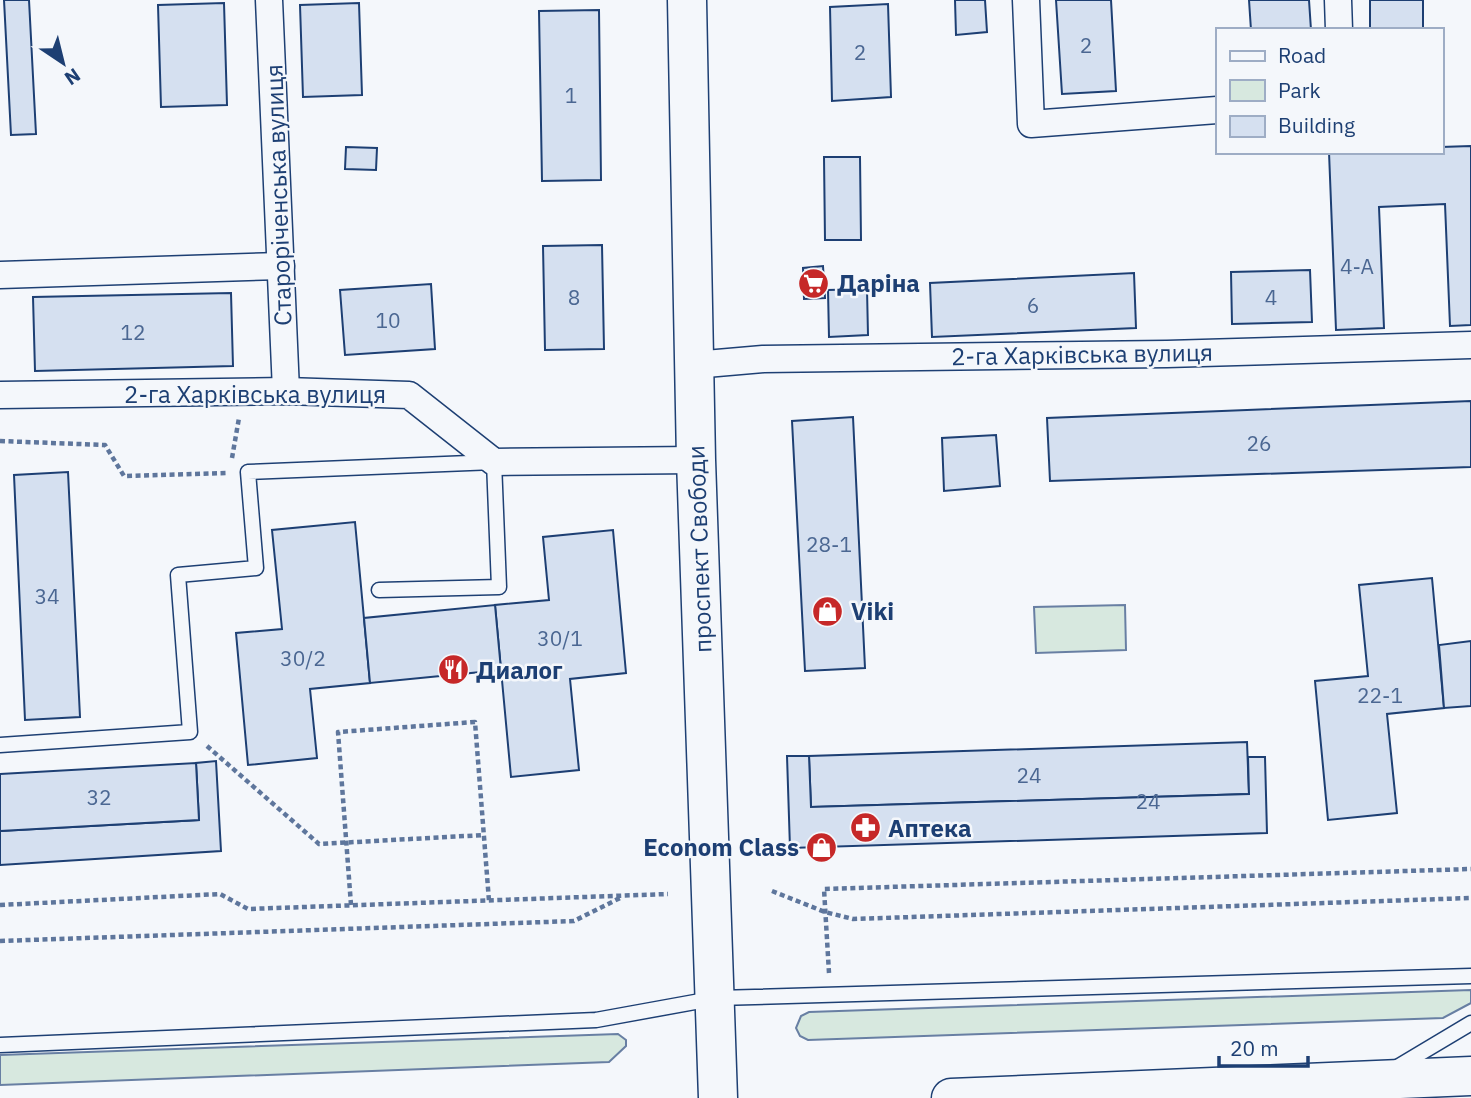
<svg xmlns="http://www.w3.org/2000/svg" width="1471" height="1098" viewBox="0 0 1471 1098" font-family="'IBM Plex Sans',sans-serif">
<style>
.green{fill:#d7e8df;stroke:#687fa3;stroke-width:2}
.building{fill:#d5e0f0;stroke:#1d3f73;stroke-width:2}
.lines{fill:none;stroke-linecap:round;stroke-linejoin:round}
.service-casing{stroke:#1d3f73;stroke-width:17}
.minor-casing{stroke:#1d3f73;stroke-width:29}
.primary-casing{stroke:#1d3f73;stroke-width:41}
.path{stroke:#5e769c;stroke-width:4.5;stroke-dasharray:5 3.5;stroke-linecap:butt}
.service{stroke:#f4f7fb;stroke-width:14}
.minor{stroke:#f4f7fb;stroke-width:26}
.primary{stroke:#f4f7fb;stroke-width:38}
.labels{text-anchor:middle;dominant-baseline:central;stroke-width:5;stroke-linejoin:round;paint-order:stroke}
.number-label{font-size:21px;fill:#4b6792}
.street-label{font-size:24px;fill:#1d3f73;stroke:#f4f7fb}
.poi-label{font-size:24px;font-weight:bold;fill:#1d3f73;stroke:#f4f7fb;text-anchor:start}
</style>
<rect width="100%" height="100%" fill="#f4f7fb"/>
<g class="green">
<path d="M 1125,605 L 1126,650 L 1036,653 L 1034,607 Z"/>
<path d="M 1471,990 L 1471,1003 L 1443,1018 L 808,1040 L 800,1036 L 796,1028 L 801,1016 L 809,1012 Z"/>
<path d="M 618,1034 L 626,1040 L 626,1046 L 609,1062 L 0,1085 L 0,1055 Z"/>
</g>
<g class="building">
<path d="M 4,0 L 29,0 L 36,134 L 11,135 Z"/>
<path d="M 955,0 L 985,0 L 987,32 L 956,35 Z"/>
<path d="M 1056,0 L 1111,0 L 1116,91 L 1062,94 Z"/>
<path d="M 1249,0 L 1309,0 L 1311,30 L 1251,30 Z"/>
<rect x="1370" y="0" width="53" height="30"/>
<path d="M 224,3 L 227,105 L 161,107 L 158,5 Z"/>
<path d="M 359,3 L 362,95 L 303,97 L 300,5 Z"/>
<path d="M 888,4 L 891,97 L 832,101 L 830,7 Z"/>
<path d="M 599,10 L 601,180 L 542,181 L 539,11 Z"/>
<path d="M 1471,146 L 1471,325 L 1450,326 L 1445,204 L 1379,207 L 1384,328 L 1336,330 L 1329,152 L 1441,152 L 1441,147 Z"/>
<path d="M 346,147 L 377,148 L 376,170 L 345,169 Z"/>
<path d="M 824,157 L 860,157 L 861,240 L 825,240 Z"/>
<path d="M 602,245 L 604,349 L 545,350 L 543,246 Z"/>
<path d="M 823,266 L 825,298 L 804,299 L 803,268 Z"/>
<path d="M 1310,270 L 1312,322 L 1232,324 L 1231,272 Z"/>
<path d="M 1134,273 L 1136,328 L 932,337 L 930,283 Z"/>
<path d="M 431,284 L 435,349 L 345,355 L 340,290 Z"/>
<path d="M 867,289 L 868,335 L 829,337 L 828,290 Z"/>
<path d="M 231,293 L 233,366 L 35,371 L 33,297 Z"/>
<path d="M 1471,401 L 1471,467 L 1050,481 L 1047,418 Z"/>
<path d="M 853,417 L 865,668 L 805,671 L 792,421 Z"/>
<path d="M 996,435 L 1000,486 L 944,491 L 942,438 Z"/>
<path d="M 68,472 L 80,717 L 25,720 L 14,475 Z"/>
<path d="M 355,522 L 370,683 L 310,689 L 317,758 L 248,765 L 236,633 L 282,629 L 272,530 Z"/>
<path d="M 613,530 L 626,673 L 570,679 L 579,770 L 511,777 L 495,605 L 549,600 L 543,537 Z"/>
<path d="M 1432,578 L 1444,708 L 1387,714 L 1397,813 L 1328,820 L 1315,681 L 1368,676 L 1359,585 Z"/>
<path d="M 495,605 L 501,670 L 370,683 L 364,618 Z"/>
<path d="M 1471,641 L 1471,706 L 1444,708 L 1439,645 Z"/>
<path d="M 1247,742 L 1249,794 L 811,807 L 809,756 Z"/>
<path d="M 787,756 L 809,756 L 811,807 L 1249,794 L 1248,757 L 1265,757 L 1267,833 L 790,848 Z"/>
<path d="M 216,761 L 221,851 L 0,865 L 0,831 L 199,820 L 196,763 Z"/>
<path d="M 196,763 L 199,820 L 0,831 L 0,774 Z"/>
</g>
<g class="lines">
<defs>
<g id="service">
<path d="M 0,745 L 190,732 L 178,575 L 256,568 L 248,472 L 494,462 L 499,587 L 379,590"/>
<path d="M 0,1045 L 596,1020 L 717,998 L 1471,976"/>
<path d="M 1394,1069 L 1471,1023"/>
</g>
<g id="minor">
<path d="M 269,0 L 286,391"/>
<path d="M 1026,0 L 1031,124 L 1217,110"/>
<path d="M 1338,0 L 1339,30"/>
<path d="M 0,275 L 281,266"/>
<path d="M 694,365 L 763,359 L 1167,354 L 1471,345"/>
<path d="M 0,395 L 286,391 L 409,395 L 494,462 L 696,460"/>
</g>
<g id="primary">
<path d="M 687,0 L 696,460 L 718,1098"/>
<path d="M 951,1098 L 1471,1076"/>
</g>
</defs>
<use href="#service" class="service-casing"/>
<use href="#minor" class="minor-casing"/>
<use href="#primary" class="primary-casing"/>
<g class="path">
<path d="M 0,441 L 105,445 L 124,476 L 227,473"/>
<path d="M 232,458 L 239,418"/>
<path d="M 207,746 L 319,844 L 484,835"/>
<path d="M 772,891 L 825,912 L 853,919 L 1471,898"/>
<path d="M 0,905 L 220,894 L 248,909 L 668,894"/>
<path d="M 351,905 L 338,732 L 475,722 L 489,901"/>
<path d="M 0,941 L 574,921 L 622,897"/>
<path d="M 829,973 L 824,889 L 1471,869"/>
</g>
<use href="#service" class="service"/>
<use href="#minor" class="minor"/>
<use href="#primary" class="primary"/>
</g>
<defs>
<symbol id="supermarket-disc" viewBox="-11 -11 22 22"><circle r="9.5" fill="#c62828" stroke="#f4f7fb"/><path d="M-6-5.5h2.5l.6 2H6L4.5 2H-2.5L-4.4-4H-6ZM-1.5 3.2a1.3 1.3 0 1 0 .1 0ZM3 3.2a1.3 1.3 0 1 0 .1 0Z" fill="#fff"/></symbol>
<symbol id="shop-disc" viewBox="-11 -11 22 22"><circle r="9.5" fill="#c62828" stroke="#f4f7fb"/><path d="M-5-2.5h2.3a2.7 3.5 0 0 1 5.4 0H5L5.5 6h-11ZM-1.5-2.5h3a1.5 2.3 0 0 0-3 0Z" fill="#fff"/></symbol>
<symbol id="restaurant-disc" viewBox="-11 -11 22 22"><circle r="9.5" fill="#c62828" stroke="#f4f7fb"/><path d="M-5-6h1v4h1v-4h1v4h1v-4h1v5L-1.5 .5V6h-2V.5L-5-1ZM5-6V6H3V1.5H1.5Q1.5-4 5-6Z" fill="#fff"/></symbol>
<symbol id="pharmacy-disc" viewBox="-11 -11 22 22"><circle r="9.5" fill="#c62828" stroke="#f4f7fb"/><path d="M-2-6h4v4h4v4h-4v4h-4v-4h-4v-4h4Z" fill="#fff"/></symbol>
</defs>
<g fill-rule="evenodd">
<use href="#supermarket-disc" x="796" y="266" width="35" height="35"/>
<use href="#shop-disc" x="810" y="594" width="35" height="35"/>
<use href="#restaurant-disc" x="436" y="652" width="35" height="35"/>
<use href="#pharmacy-disc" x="848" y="810" width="35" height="35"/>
<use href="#shop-disc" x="804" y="830" width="35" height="35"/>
</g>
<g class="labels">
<g class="number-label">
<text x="1086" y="45">2</text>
<text x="860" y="52">2</text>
<text x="571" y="95">1</text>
<text x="1357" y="266">4-А</text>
<text x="574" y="297">8</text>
<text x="1271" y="297">4</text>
<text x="1033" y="305">6</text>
<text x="388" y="320">10</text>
<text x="133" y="332">12</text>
<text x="1259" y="443">26</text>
<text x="829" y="544">28-1</text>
<text x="47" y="596">34</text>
<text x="560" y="638">30/1</text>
<text x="303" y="658">30/2</text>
<text x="1380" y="695">22-1</text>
<text x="1029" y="775">24</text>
<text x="99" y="797">32</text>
<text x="1148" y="801">24</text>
</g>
<g class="street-label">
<text transform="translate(278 195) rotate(-92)">Староріченська вулиця</text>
<text transform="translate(1082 354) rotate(-1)">2-га Харківська вулиця</text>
<text x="255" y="394">2-га Харківська вулиця</text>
<text transform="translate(699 549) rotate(-92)">проспект Свободи</text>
</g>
<g class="poi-label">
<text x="837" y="283">Даріна</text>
<text x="851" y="611">Viki</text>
<text x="476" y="670">Диалог</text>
<text x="888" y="828">Аптека</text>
<text x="799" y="847" text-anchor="end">Econom Class</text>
</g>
</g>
<rect x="1216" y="28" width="228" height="126" fill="#f4f7fb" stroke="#9eadc5" stroke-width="2"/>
<rect x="1230" y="51" width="35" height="10" fill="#f4f7fb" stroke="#9eadc5" stroke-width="2"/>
<text x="1278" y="63" font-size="21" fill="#1d3f73">Road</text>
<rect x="1230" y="80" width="35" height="21" fill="#d7e8df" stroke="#9eadc5" stroke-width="2"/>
<text x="1278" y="98" font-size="21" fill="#1d3f73">Park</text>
<rect x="1230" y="116" width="35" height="21" fill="#d5e0f0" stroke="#9eadc5" stroke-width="2"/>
<text x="1278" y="133" font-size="21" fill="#1d3f73">Building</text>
<g transform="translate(63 63) rotate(145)" stroke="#f4f7fb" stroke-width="5" paint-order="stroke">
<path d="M0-5L12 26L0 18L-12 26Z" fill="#1d3f73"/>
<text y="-10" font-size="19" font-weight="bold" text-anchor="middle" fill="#1d3f73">N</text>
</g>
<path d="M1219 1056v10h89v-10" fill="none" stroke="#1d3f73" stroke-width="3.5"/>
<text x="1230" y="1056" font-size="21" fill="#1d3f73" stroke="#f4f7fb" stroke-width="5" paint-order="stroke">20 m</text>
</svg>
